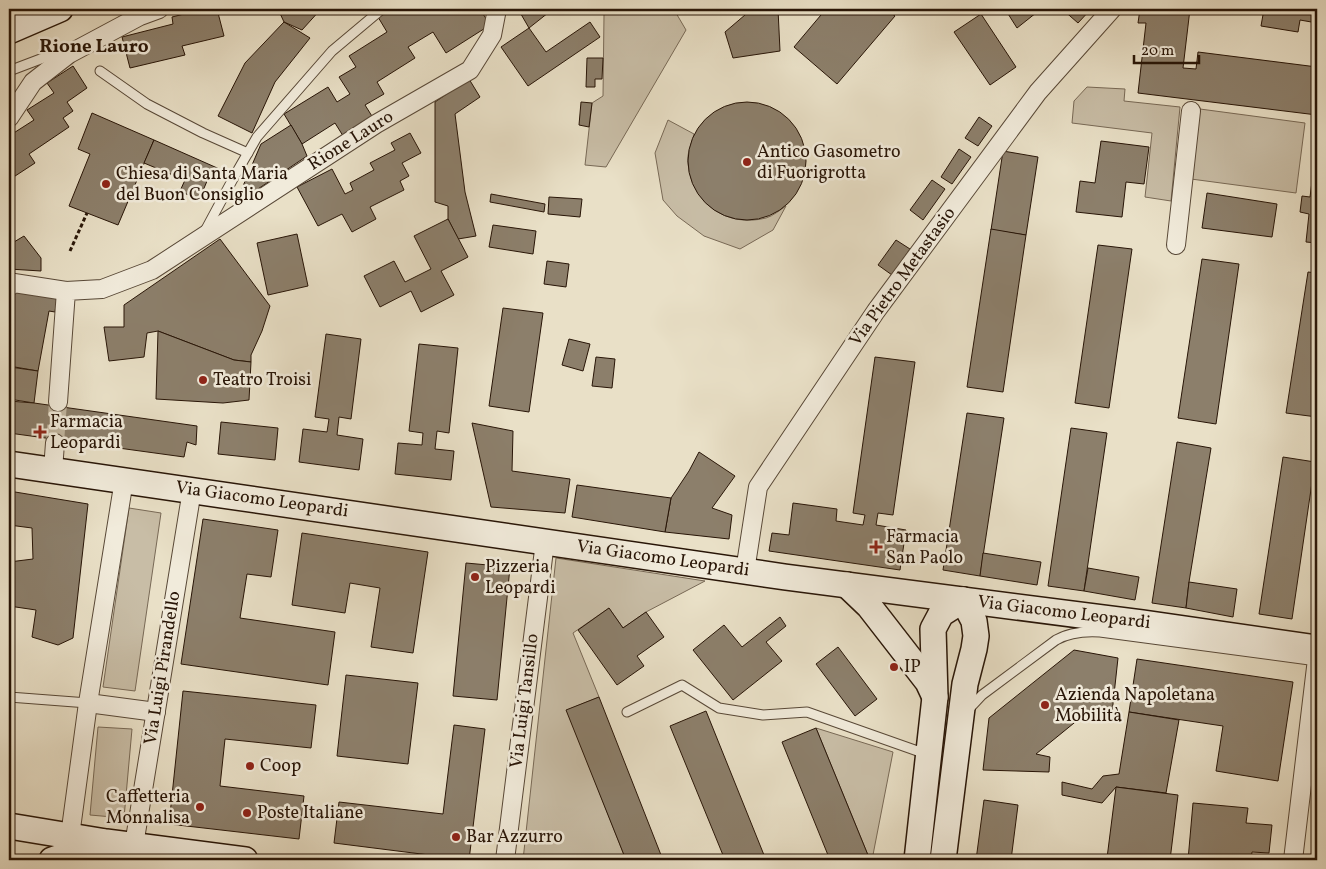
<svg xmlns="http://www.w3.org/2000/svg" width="1326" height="869" viewBox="0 0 1326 869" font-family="Vollkorn,serif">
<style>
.green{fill:#c8bda6;stroke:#786956}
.building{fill:#8c7f6b;stroke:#281507}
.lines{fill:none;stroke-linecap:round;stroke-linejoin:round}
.street-tunnel{stroke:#c2b7a1;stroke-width:18;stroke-dasharray:18 9;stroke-linecap:butt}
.lane-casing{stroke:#584837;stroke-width:11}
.street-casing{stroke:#584837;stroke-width:20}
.secondary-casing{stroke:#281507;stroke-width:28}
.path{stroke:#281507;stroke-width:3;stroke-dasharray:4 2.5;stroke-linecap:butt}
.lane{stroke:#f1ebdb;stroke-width:9}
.street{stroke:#f1ebdb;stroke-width:18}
.secondary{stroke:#f1ebdb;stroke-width:25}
.poi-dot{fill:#8f2418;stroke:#f1ebdb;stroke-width:2}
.labels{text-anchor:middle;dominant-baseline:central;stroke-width:5;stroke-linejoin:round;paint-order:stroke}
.street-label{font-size:18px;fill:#281507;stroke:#f1ebdb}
.poi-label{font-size:18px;fill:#281507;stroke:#f1ebdb;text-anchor:start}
.neighbourhood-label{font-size:19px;font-weight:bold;fill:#281507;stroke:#f1ebdb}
</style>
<rect width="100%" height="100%" fill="#e9e0c7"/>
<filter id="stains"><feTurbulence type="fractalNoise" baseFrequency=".004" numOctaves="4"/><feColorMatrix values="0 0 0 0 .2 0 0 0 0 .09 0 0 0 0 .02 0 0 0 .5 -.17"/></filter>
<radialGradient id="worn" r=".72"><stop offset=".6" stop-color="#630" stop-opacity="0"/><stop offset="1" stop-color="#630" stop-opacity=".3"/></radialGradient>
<g class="green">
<path d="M 611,9 L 680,9 L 676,13 L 686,30 L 606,167 L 585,165 L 592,103 L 603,96 L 604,15 Z"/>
<path d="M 1087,87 L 1125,89 L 1124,101 L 1180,107 L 1171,201 L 1145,197 L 1152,133 L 1072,123 L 1074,101 Z"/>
<path d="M 1200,109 L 1305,123 L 1296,193 L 1191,179 Z"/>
<path d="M 668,120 L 694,134 C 692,143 686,155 688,164 C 693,204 727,228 766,218 C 773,216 780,210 786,206 L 773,230 L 740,249 L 704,236 L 677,216 L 663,200 L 655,153 Z"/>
<path d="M 129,508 L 161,513 L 135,691 L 103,687 Z"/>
<path d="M 556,558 L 705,581 L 646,612 L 623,628 L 609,608 L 573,633 L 599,697 L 567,710 L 626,860 L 523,860 Z"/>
<path d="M 98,727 L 132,729 L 124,818 L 90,815 Z"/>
<path d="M 816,728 L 893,752 L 872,860 L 870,860 Z"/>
</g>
<g class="building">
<path d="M 204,9 L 217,9 L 224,36 L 182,46 L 185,55 L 130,68 L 122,37 L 173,24 L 172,17 Z"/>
<path d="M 278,9 L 321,9 L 302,30 L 284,22 Z"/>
<path d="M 392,9 L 433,9 L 435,11 L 438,9 L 480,9 L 490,25 L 446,53 L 433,32 L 408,47 L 415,58 L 377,82 L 384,94 L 365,105 L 375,121 L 345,139 L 335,123 L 302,144 L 284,114 L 328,87 L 337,102 L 350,94 L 339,77 L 356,67 L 349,56 L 387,32 L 378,17 Z"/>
<path d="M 518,9 L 553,9 L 529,28 Z"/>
<path d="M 752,9 L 778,9 L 780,51 L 733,58 L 725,32 Z"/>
<path d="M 826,9 L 886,9 L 895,16 L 837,84 L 794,47 Z"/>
<path d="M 1005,9 L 1041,9 L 1017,28 Z"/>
<path d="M 1062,9 L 1091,9 L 1078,23 Z"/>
<path d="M 1140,9 L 1190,9 L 1183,68 L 1196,69 L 1198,52 L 1317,67 L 1317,115 L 1138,93 L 1146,23 L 1138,23 Z"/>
<path d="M 1264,9 L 1317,9 L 1317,23 L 1300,20 L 1298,32 L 1261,26 Z"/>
<path d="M 981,14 L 1016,67 L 990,85 L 954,32 Z"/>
<path d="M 284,22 L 310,38 L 275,82 L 252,133 L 218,116 L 245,63 Z"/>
<path d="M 590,22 L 600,37 L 528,86 L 501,47 L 529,28 L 546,52 Z"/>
<path d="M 587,58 L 603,58 L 602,79 L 595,79 L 595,87 L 586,87 Z"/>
<path d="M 73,66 L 87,88 L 67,102 L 73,111 L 63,118 L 69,127 L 29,154 L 35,163 L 9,180 L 9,145 L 10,144 L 9,136 L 34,120 L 27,110 L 54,93 L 47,83 Z"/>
<path d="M 469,79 L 480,97 L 455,114 L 465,192 L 476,236 L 458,239 L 448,219 L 448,206 L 435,202 L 435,102 Z"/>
<circle cx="747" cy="161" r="59"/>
<path d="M 581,102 L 592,103 L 589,127 L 579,125 Z"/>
<path d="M 92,113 L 154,140 L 118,225 L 69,206 L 90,154 L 78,149 Z"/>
<path d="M 979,117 L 992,126 L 978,146 L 965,138 Z"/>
<path d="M 291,125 L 302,144 L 307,156 L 243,199 L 240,193 L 261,144 Z"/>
<path d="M 410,133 L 421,153 L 402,163 L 409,176 L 400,181 L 404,190 L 370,207 L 376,219 L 352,232 L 342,214 L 318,226 L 297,187 L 332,169 L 345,194 L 353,190 L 350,183 L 374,170 L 370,163 L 395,150 L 391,143 Z"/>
<path d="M 154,140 L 224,171 L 221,178 L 210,174 L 199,200 L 180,191 L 185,180 L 144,163 Z"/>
<path d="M 1101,141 L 1149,147 L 1144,184 L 1126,182 L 1122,217 L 1076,212 L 1080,181 L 1095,183 Z"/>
<path d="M 1317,143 L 1317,243 L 1306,242 L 1309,214 L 1300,212 L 1302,196 L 1310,197 Z"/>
<path d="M 959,149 L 971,157 L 952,184 L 941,177 Z"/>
<path d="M 1003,151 L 1038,157 L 1026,235 L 991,230 Z"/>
<path d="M 932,180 L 945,189 L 923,220 L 910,210 Z"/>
<path d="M 1207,193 L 1277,204 L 1272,237 L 1202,228 Z"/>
<path d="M 491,194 L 545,204 L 544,212 L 490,202 Z"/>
<path d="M 549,197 L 582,199 L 580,217 L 548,214 Z"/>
<path d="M 448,219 L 468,257 L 441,271 L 454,295 L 421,312 L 411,291 L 380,307 L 364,276 L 394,261 L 405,282 L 431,269 L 414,236 Z"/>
<path d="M 493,225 L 536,231 L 533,254 L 489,247 Z"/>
<path d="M 991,229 L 1026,235 L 1003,392 L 967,387 Z"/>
<path d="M 297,234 L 308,286 L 268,295 L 257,243 Z"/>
<path d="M 24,236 L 41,258 L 41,271 L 9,269 L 9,245 Z"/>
<path d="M 220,239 L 270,306 L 262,331 L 251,355 L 251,362 L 234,360 L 158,331 L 147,333 L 144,357 L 109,361 L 104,327 L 124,327 L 124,305 Z"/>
<path d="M 896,240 L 910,249 L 892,275 L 878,265 Z"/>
<path d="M 1098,245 L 1132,249 L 1109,408 L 1075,403 Z"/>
<path d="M 1202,259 L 1239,264 L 1216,424 L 1178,418 Z"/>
<path d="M 547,261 L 569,264 L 566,287 L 544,284 Z"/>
<path d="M 1308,272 L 1317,273 L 1317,417 L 1286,413 Z"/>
<path d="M 14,292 L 57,298 L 55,312 L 49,311 L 38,371 L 9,366 L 9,327 L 11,313 L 9,313 L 9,298 L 14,299 Z"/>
<path d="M 503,308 L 543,313 L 529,412 L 489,406 Z"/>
<path d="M 158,331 L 234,360 L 251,362 L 249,400 L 223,403 L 156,399 Z"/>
<path d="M 326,334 L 361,339 L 351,419 L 339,417 L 337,435 L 363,439 L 359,470 L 299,462 L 303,429 L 327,432 L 329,419 L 315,417 Z"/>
<path d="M 569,339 L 590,344 L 583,371 L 562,365 Z"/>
<path d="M 419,344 L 458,348 L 449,433 L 437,431 L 435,449 L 454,451 L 451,480 L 395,474 L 398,443 L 422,445 L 423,433 L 409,431 Z"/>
<path d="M 596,357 L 615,359 L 612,388 L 592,386 Z"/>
<path d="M 875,357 L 915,362 L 893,515 L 878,513 L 876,525 L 906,530 L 900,570 L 769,551 L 772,533 L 789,535 L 793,503 L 837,509 L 836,521 L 863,525 L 865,515 L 853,513 Z"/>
<path d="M 10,367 L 38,371 L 34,403 L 9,399 Z"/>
<path d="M 9,401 L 34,403 L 197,426 L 196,445 L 187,442 L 184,457 L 9,433 Z"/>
<path d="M 967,413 L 1004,418 L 980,576 L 943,570 Z"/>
<path d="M 221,422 L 278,428 L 275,460 L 218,454 Z"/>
<path d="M 472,423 L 513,431 L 512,471 L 570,479 L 565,513 L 491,507 Z"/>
<path d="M 1071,428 L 1107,433 L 1084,591 L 1048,586 Z"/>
<path d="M 1177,442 L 1211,448 L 1189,582 L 1186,608 L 1152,603 Z"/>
<path d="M 699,452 L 735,476 L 712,508 L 732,515 L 729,539 L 665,532 L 671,498 L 689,471 Z"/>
<path d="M 1283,457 L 1315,462 L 1292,619 L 1259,614 Z"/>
<path d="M 577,485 L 671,498 L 665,532 L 572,517 Z"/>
<path d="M 9,491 L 88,504 L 73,638 L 58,645 L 32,637 L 36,610 L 9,606 L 9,562 L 33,559 L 32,528 L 9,525 Z"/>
<path d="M 203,519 L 278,530 L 271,577 L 247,574 L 240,618 L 335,632 L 328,685 L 181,664 Z"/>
<path d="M 302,533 L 428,552 L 413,653 L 371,647 L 380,588 L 350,583 L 345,613 L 292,605 Z"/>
<path d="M 983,553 L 1041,562 L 1037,585 L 980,576 Z"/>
<path d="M 466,563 L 510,567 L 497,700 L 453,696 Z"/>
<path d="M 1088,568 L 1139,577 L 1135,600 L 1084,591 Z"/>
<path d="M 1189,582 L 1237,589 L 1233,617 L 1186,608 Z"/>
<path d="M 609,608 L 623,628 L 646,612 L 664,637 L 637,656 L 644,666 L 617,685 L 578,630 Z"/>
<path d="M 780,617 L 786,626 L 766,642 L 782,661 L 733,700 L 693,650 L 724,625 L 742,647 Z"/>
<path d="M 838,647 L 877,699 L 855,716 L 816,664 Z"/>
<path d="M 1074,650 L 1118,658 L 1112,713 L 1090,710 L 1036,754 L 1050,757 L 1049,772 L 983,770 L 989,718 Z"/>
<path d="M 1137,659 L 1293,682 L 1278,781 L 1216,771 L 1223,726 L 1129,712 Z"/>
<path d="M 346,675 L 418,683 L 408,764 L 337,756 Z"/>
<path d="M 183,691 L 316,705 L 311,748 L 225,739 L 220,786 L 304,796 L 299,839 L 169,824 Z"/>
<path d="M 599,697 L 661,855 L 648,860 L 626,860 L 566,710 Z"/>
<path d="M 706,711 L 766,860 L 725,860 L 670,726 Z"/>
<path d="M 1129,712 L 1179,720 L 1166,793 L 1116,787 L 1102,803 L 1062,795 L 1062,782 L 1092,789 L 1103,776 L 1119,774 Z"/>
<path d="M 454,725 L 485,729 L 469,860 L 334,843 L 339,802 L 443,814 Z"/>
<path d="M 816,728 L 870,860 L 830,860 L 782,742 Z"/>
<path d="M 1116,787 L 1178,795 L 1170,860 L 1125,860 L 1107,858 Z"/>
<path d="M 984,800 L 1018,805 L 1011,860 L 976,860 Z"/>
<path d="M 1193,803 L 1248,808 L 1246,823 L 1272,825 L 1269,853 L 1252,852 L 1251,860 L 1188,860 Z"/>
</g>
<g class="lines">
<path class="street-tunnel" d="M 55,443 L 58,402"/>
<defs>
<g id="lane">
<path d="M 9,71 L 67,49"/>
<path d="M 100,71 L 147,104 L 203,133 L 248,153"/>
<path d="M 205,231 L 234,177 L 257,137 L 332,51 L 382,9"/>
<path d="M 9,697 L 88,703"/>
<path d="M 968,710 L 982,695 L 1056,640 C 1070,632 1084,631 1100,632 L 1317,661"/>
<path d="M 627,712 L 682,685 L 719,708 L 763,715 L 807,712 L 926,754"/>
</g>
<g id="street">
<path d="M 9,118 L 33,82 L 69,54 L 140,16 L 159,9"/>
<path d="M 1176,245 L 1191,111"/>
<path d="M 9,287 L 14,283 L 66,291"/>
<path d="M 58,402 L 66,291 L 102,289 L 152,270 L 376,124 L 470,70 L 492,35 L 497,9"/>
<path d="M 53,470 L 55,443"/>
<path d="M 745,571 L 758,487 L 876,311 L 1038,92 L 1112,9"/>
<path d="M 88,703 L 156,712"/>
<path d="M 70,836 L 88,703 L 124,480"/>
<path d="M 134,845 L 192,490"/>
<path d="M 505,860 L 545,542"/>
<path d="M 1293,860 L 1317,659"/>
</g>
<g id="secondary">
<path d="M 9,31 L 60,9"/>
<path d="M 9,464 L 785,577 L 1142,623 L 1317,648"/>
<path d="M 847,585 L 869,606 L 928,682 L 935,697"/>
<path d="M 9,826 L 106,842 L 245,860"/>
<path d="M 52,860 L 103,842"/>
<path d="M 917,860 L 935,697 L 933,629 L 941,614 L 963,600"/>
<path d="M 943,860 L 965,684 L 974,649 L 976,636 L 974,621 L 963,600"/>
</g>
</defs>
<use href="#lane" class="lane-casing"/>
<use href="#street" class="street-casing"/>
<use href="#secondary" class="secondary-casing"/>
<path class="path" d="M 70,251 L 87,213"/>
<use href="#lane" class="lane"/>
<use href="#street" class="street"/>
<use href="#secondary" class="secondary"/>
</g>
<g class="poi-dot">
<circle cx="747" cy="162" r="5"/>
<circle cx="106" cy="184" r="5"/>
<circle cx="203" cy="380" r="5"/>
<path d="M37.5 424.5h5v5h5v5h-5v5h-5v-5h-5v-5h5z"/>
<path d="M873.5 539.5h5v5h5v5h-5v5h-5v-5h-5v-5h5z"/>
<circle cx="475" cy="577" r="5"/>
<circle cx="894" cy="667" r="5"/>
<circle cx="1045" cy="705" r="5"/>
<circle cx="250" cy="766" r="5"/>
<circle cx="200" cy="807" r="5"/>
<circle cx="247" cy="813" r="5"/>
<circle cx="456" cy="837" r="5"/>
</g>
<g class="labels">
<g class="street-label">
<text transform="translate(351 141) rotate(-32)">Rione Lauro</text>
<text transform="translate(903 277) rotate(-54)">Via Pietro Metastasio</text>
<text transform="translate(262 500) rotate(8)">Via Giacomo Leopardi</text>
<text transform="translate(663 559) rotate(8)">Via Giacomo Leopardi</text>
<text transform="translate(1064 613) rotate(7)">Via Giacomo Leopardi</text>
<text transform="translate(163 668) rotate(-81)">Via Luigi Pirandello</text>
<text transform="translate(525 701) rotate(-83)">Via Luigi Tansillo</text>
</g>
<g class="poi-label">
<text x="757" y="152">Antico Gasometro<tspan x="757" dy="21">di Fuorigrotta</tspan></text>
<text x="116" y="174">Chiesa di Santa Maria<tspan x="116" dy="21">del Buon Consiglio</tspan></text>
<text x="213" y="380">Teatro Troisi</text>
<text x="50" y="422">Farmacia<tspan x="50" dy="21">Leopardi</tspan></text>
<text x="886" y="537">Farmacia<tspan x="886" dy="21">San Paolo</tspan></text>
<text x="485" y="567">Pizzeria<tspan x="485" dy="21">Leopardi</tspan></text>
<text x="904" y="667">IP</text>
<text x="1055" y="695">Azienda Napoletana<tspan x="1055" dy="21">Mobilità</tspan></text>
<text x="260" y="766">Coop</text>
<text x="190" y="797" text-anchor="end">Caffetteria<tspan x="190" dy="21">Monnalisa</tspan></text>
<text x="257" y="813">Poste Italiane</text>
<text x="466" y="837">Bar Azzurro</text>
</g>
<g class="neighbourhood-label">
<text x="94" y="47">Rione Lauro</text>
</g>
</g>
<rect width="1326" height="869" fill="none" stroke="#e9e0c7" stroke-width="30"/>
<rect x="10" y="10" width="1306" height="849" fill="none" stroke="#281507" stroke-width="2.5"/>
<rect x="15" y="15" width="1296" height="839" fill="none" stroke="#281507"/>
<path d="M1134 55v8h65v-8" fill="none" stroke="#281507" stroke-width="2.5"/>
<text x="1141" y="55" font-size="15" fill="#281507" stroke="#f1ebdb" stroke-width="4" paint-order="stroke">20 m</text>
<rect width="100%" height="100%" filter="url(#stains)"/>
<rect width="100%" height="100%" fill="url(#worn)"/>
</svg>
